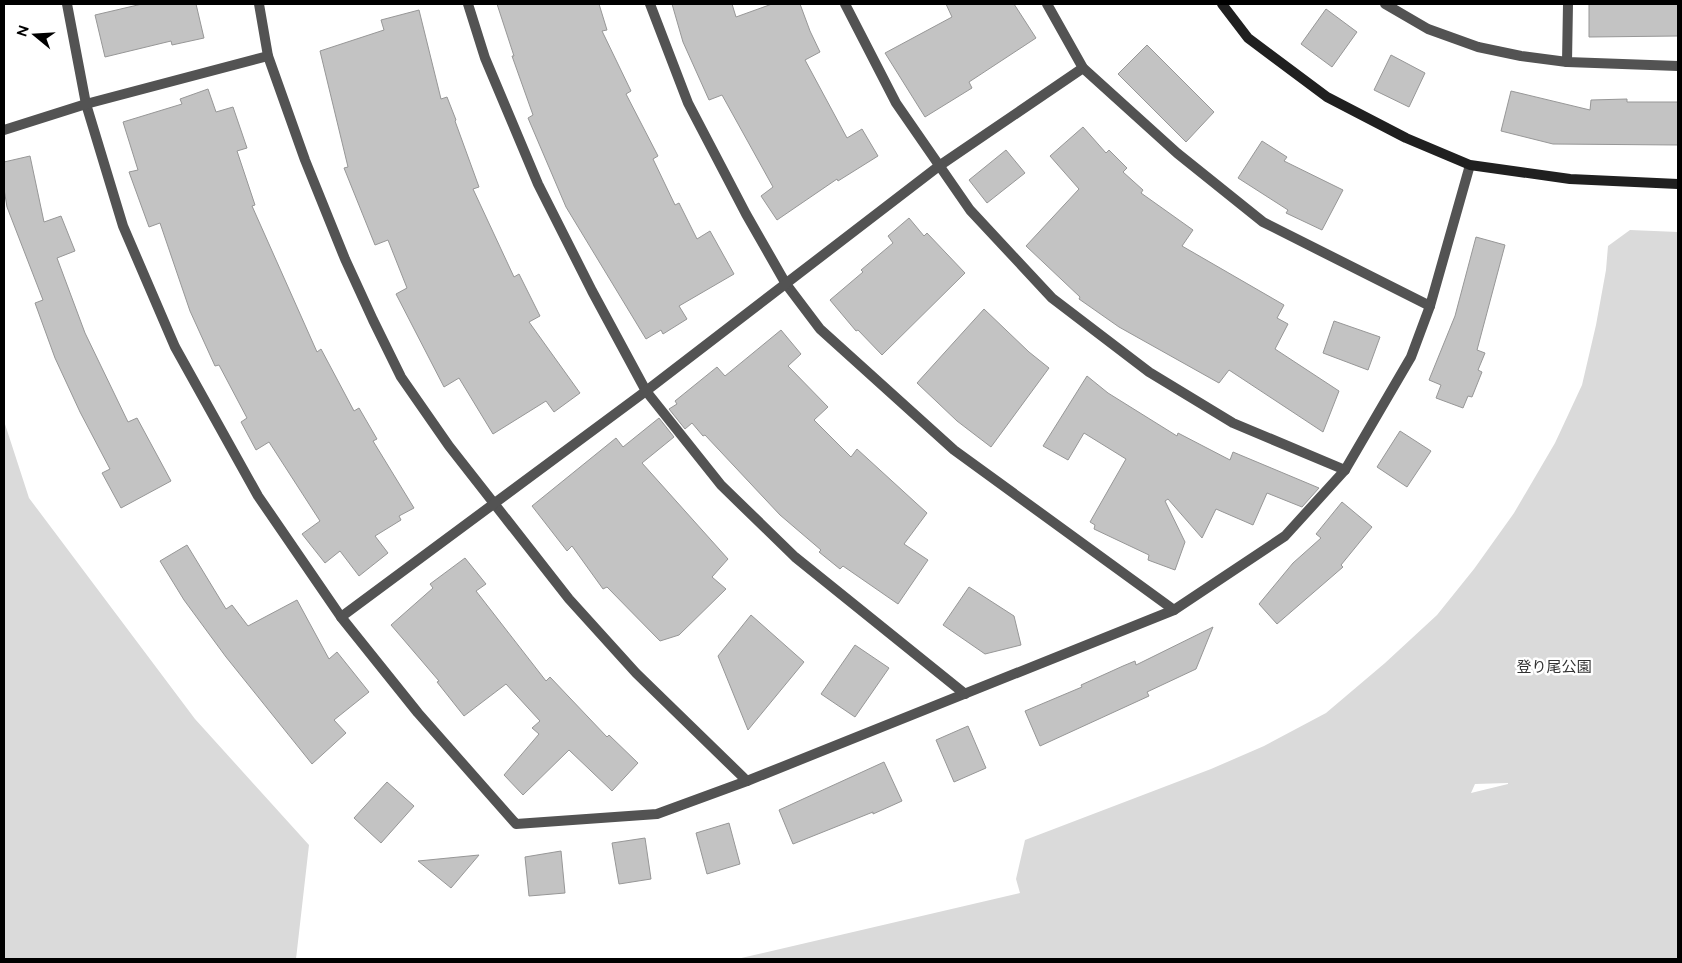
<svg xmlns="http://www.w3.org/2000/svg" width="1682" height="963" viewBox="0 0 1682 963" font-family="Raleway,'Noto Sans JP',sans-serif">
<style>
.green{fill:#dadada;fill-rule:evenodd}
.building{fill:#c3c3c3;stroke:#979797}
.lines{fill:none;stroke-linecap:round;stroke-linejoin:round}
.street{stroke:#535353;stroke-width:10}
.secondary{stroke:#202020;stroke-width:10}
.labels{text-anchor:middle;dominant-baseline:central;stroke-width:5;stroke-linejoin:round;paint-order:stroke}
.park-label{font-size:15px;fill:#313131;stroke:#fff}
</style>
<rect width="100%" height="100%" fill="#fff"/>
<g class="green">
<path d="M 1630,230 L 1678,232 L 1678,959 L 737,959 L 1020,893 L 1016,879 L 1025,840 L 1211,769 L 1264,746 L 1326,713 L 1385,663 L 1437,615 L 1474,569 L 1514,513 L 1555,443 L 1582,385 L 1596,325 L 1606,270 L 1608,246 ZM 1508,783 L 1508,784 L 1471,793 L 1475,784 Z"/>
<path d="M 4,421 L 29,498 L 195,719 L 309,845 L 296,959 L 4,959 Z"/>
</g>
<g class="building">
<path d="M 142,4 L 196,4 L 204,38 L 172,45 L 171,41 L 105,57 L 95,15 Z"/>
<path d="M 497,4 L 599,4 L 607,30 L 602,31 L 631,91 L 626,94 L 658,156 L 653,159 L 675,205 L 679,203 L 697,239 L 710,231 L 734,274 L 679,306 L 687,319 L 663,334 L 661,330 L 646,339 L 566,207 L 528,118 L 533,115 L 512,56 L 514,56 Z"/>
<path d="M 672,4 L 732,4 L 736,17 L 772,4 L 800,4 L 810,31 L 820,52 L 805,60 L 847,138 L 862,129 L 878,156 L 838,181 L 837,179 L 777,220 L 761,196 L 773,187 L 722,95 L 709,100 L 683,42 Z"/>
<path d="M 946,4 L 1014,4 L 1036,38 L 969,82 L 972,88 L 925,117 L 885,53 L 952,17 Z"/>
<path d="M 1589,4 L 1678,4 L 1678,36 L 1589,37 Z"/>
<path d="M 1326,9 L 1357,32 L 1332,67 L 1301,44 Z"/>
<path d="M 419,10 L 441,99 L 447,97 L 456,120 L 455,121 L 479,187 L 473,189 L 514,277 L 519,274 L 540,316 L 529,322 L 580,393 L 554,412 L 546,401 L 493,434 L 459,378 L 444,387 L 396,294 L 407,288 L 388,240 L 375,245 L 344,168 L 348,167 L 320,51 L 384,30 L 381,20 Z"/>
<path d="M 1147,45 L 1214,112 L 1186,142 L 1118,74 Z"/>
<path d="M 1391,55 L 1425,73 L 1409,107 L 1374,90 Z"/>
<path d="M 208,89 L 216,112 L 233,107 L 247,148 L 237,151 L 255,205 L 252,206 L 317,352 L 321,349 L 354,411 L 359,408 L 377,439 L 373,441 L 414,508 L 399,516 L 401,520 L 375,536 L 388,553 L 359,576 L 340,551 L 325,563 L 302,534 L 320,521 L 269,442 L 256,450 L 241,422 L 247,418 L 219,365 L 215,366 L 190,311 L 160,223 L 149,227 L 129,172 L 138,170 L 123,122 L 182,104 L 180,99 Z"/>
<path d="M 1511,91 L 1590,110 L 1591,100 L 1627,99 L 1627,102 L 1678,102 L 1678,145 L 1553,144 L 1501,131 Z"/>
<path d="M 1083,127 L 1106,153 L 1109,150 L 1127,168 L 1123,172 L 1143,190 L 1141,193 L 1193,230 L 1182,246 L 1284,305 L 1277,318 L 1288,324 L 1275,349 L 1339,391 L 1323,432 L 1229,370 L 1219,383 L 1119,327 L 1079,299 L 1080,297 L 1026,246 L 1079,189 L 1050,156 Z"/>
<path d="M 1262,141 L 1287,157 L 1284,161 L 1343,190 L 1322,230 L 1286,213 L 1288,210 L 1238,178 Z"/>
<path d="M 1006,150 L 1025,173 L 987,203 L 969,180 Z"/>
<path d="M 30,156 L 44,222 L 61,216 L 75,251 L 57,258 L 85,333 L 128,422 L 137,418 L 171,481 L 121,508 L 102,473 L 110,469 L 80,412 L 55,358 L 35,303 L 43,300 L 7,207 L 4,189 L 4,162 Z"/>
<path d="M 909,218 L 924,236 L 927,233 L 965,273 L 882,355 L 858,330 L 856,331 L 830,300 L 863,272 L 861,270 L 893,243 L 888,236 Z"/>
<path d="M 1476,237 L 1505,245 L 1477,350 L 1485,353 L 1478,370 L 1482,372 L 1472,397 L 1468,396 L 1463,408 L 1436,398 L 1441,385 L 1429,380 L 1455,316 Z"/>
<path d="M 984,309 L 1029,352 L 1049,368 L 991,447 L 957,421 L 917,383 Z"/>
<path d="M 1334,321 L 1380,337 L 1368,370 L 1323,353 Z"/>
<path d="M 781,330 L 801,354 L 788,366 L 828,407 L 814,420 L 851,457 L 857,449 L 927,513 L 904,544 L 928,560 L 898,604 L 843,566 L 840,569 L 819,552 L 821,550 L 780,515 L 705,435 L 703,436 L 692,423 L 685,429 L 669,409 L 677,404 L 675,401 L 717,367 L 725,376 Z"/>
<path d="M 1087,376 L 1108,393 L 1177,436 L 1178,433 L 1230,460 L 1233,452 L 1319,488 L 1302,507 L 1267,493 L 1253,525 L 1216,509 L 1202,538 L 1168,499 L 1165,501 L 1185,542 L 1175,570 L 1148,560 L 1149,555 L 1094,529 L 1095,525 L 1090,522 L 1126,459 L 1084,433 L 1068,460 L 1043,446 Z"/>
<path d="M 659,418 L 674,437 L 642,463 L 728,559 L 712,577 L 726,589 L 679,635 L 660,641 L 607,587 L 603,589 L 572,546 L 567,551 L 532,506 L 616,438 L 623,447 Z"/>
<path d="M 1400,431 L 1431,451 L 1407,487 L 1377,467 Z"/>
<path d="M 1342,502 L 1372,527 L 1341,565 L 1343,567 L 1277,624 L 1259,604 L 1293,563 L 1321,538 L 1316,534 Z"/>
<path d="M 187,545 L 226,609 L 232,605 L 248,626 L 297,600 L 329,659 L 337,652 L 369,692 L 334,720 L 346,733 L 312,764 L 226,657 L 184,600 L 160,561 Z"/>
<path d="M 465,558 L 486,584 L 476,591 L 546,681 L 550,677 L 607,737 L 609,735 L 638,763 L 612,791 L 569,750 L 523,795 L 504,775 L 539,734 L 532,728 L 540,721 L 506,684 L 464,716 L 437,682 L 439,681 L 391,625 L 433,588 L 430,584 Z"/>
<path d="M 969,587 L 1014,616 L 1021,645 L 985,654 L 943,625 Z"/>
<path d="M 751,615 L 804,662 L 748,730 L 718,656 Z"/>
<path d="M 1213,627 L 1196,669 L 1147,692 L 1149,696 L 1040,746 L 1025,711 L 1082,687 L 1081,685 L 1123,666 L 1135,661 L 1136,665 Z"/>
<path d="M 855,645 L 889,668 L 855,717 L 821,694 Z"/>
<path d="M 968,726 L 986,768 L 954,782 L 936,740 Z"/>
<path d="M 884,762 L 902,801 L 873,814 L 873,812 L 793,844 L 779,810 Z"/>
<path d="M 387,782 L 414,806 L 381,843 L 354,818 Z"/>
<path d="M 729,823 L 740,864 L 707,874 L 696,833 Z"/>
<path d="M 645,838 L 651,879 L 619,884 L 612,843 Z"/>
<path d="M 561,851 L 565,893 L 529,896 L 525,857 Z"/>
<path d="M 479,855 L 451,888 L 418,861 Z"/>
</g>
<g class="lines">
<g class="street">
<path d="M 67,4 L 86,104 L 123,226 L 175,347 L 258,496 L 341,617 L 418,713 L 516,824 L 657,814 L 747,781"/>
<path d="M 259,4 L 268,56 L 305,160 L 345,259 L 373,320 L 401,377 L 449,446 L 569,599 L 636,673 L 747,781 L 1174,610 L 1285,536 L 1345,470 L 1411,357 L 1430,306 L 1470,165"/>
<path d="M 468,4 L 485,58 L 538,184 L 592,291 L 646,391 L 721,485 L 795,557 L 965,694"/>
<path d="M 650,4 L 688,103 L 746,214 L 786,284 L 820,329 L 954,450 L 1174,610"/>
<path d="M 845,4 L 896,103 L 970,210 L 1052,298 L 1149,372 L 1233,423 L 1345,470"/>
<path d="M 1047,4 L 1083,68 L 1177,153 L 1263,222 L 1430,306"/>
<path d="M 1385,4 L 1428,29 L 1478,47 L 1521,56 L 1567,62 L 1678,66"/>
<path d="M 1567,62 L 1568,4"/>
<path d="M 4,130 L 86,104 L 268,56"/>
<path d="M 341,617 L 646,391 L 939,166 L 1083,68"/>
</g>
<path class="secondary" d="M 1222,4 L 1248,38 L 1327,97 L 1406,138 L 1470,165 L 1570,179 L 1678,184"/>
</g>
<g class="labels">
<g class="park-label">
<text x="1554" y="667">登り尾公園</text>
</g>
</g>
<rect width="1682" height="963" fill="none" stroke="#000000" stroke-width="10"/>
<g transform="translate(35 35) rotate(288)" stroke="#ffffff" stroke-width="4" paint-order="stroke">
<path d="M0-4L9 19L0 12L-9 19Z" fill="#000000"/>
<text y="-8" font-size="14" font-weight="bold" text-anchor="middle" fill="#000000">N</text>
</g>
</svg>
